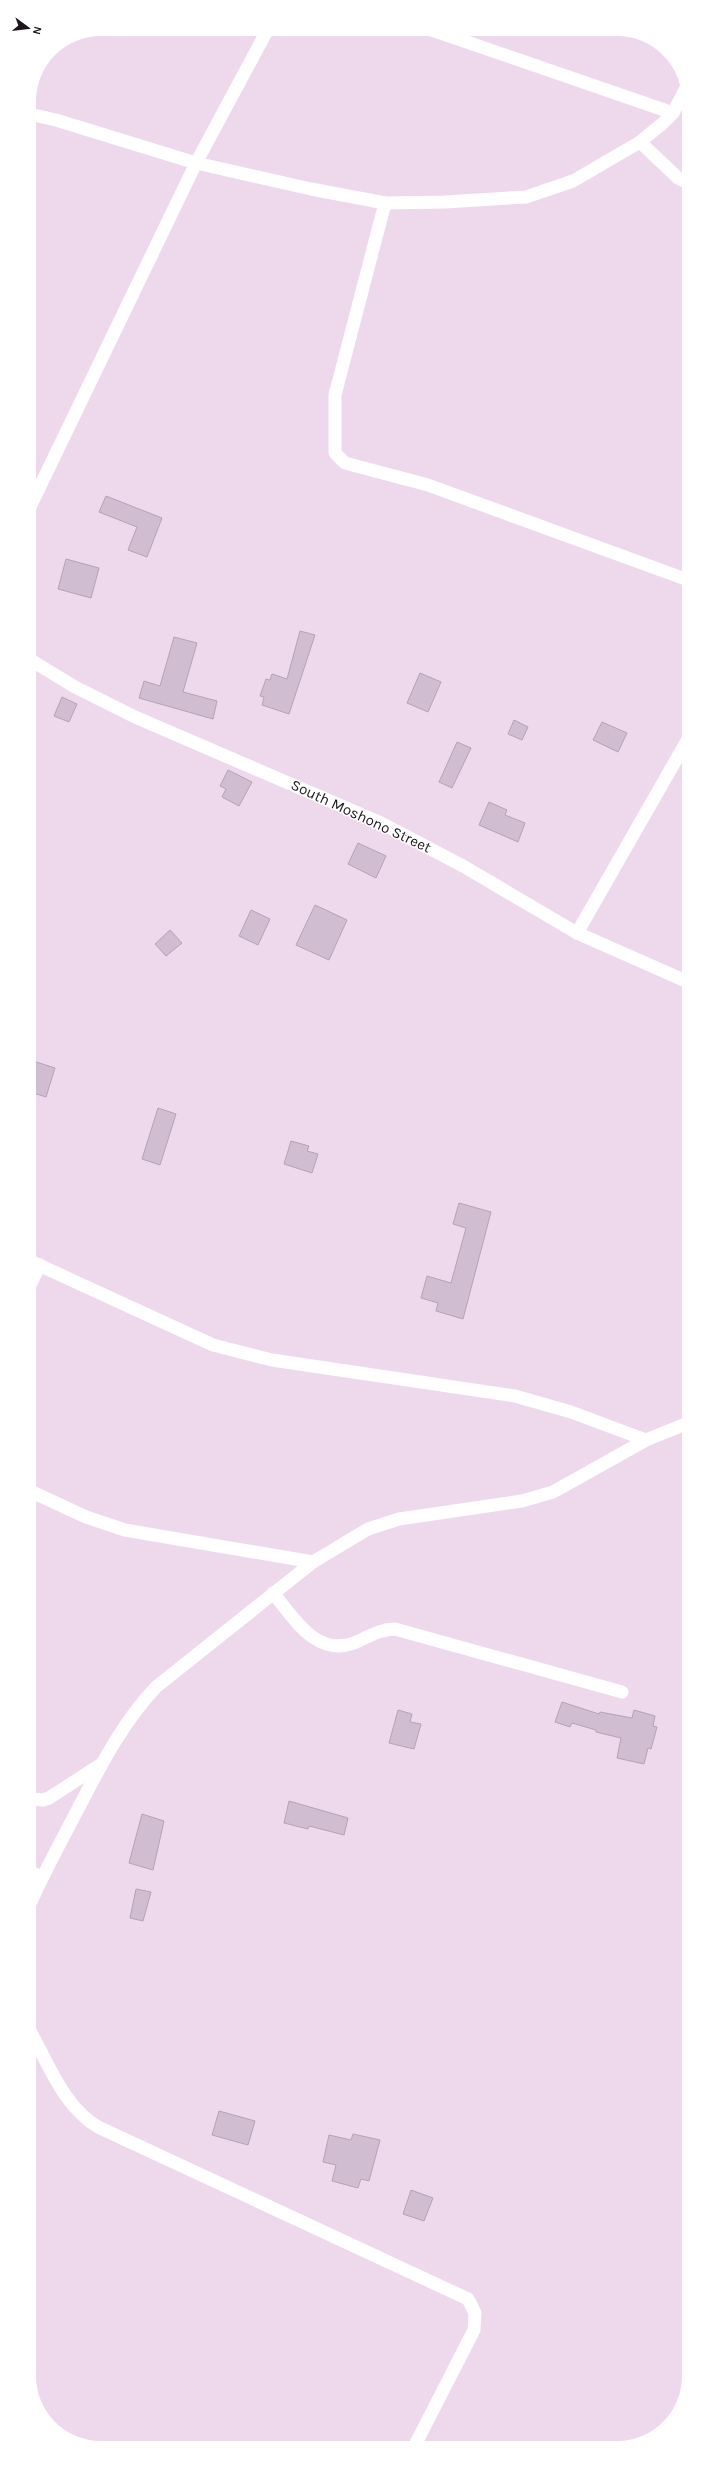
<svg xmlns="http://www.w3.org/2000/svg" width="718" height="2477" viewBox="0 0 718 2477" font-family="Karla,sans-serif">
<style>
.building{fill:#d1bdd1;stroke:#b5a2b5}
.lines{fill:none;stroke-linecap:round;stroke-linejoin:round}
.street{stroke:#fff;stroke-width:13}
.labels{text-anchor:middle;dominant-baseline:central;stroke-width:3;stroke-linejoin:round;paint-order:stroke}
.street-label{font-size:15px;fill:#1d161d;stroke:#fff}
</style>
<rect width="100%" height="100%" fill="#edd8ec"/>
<g class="building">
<path d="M 106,496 L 162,518 L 147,557 L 128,550 L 137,527 L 99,512 Z"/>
<path d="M 66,559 L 99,568 L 91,598 L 58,589 Z"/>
<path d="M 300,631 L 315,635 L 289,714 L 262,705 L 264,697 L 260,696 L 266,679 L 270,680 L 272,674 L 287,679 Z"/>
<path d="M 174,637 L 197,643 L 183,692 L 217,701 L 213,719 L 139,698 L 144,681 L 160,686 Z"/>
<path d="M 420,673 L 441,682 L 428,712 L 407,703 Z"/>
<path d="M 62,697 L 77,704 L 69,722 L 54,716 Z"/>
<path d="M 514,720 L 528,727 L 522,740 L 508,734 Z"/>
<path d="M 602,722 L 627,733 L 618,752 L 593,740 Z"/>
<path d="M 457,742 L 471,748 L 452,788 L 439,782 Z"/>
<path d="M 228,770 L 252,782 L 239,806 L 222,797 L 226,789 L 220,786 Z"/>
<path d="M 489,802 L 507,810 L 505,815 L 525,823 L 518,842 L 479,825 Z"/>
<path d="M 358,843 L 386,856 L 376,878 L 348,864 Z"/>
<path d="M 315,905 L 347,920 L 329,960 L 296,945 Z"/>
<path d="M 251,910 L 270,919 L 258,945 L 239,936 Z"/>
<path d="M 170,930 L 182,943 L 166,956 L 155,944 Z"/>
<path d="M 30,1060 L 55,1068 L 46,1097 L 30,1092 Z"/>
<path d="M 158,1108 L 176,1114 L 160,1165 L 142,1159 Z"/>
<path d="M 291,1141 L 309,1146 L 307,1151 L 318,1154 L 312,1173 L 284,1164 Z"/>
<path d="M 459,1203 L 491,1212 L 463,1319 L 436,1311 L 438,1303 L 421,1298 L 427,1276 L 451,1283 L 466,1228 L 453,1224 Z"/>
<path d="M 562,1702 L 599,1714 L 600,1712 L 632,1718 L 634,1710 L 655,1716 L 653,1726 L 657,1727 L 651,1749 L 648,1748 L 644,1764 L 617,1758 L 621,1738 L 596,1732 L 596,1730 L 572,1723 L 570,1727 L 555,1722 Z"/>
<path d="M 398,1710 L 412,1714 L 410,1722 L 421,1724 L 414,1749 L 389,1743 Z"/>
<path d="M 289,1801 L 348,1818 L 344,1835 L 309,1826 L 308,1829 L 284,1823 Z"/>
<path d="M 142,1814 L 164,1821 L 153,1870 L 129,1863 Z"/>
<path d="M 136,1889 L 151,1892 L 143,1921 L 130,1918 Z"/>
<path d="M 219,2111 L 255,2121 L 248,2145 L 212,2135 Z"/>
<path d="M 353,2134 L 380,2140 L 369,2181 L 361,2179 L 358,2188 L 332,2181 L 336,2165 L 323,2162 L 329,2135 L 351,2140 Z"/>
<path d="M 411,2190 L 433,2198 L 424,2221 L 403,2214 Z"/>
</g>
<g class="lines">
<g class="street">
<path d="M 429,29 L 673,113"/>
<path d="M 29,114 L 56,120 L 196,163 L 311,189 L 385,203 L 445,202 L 526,197 L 573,181 L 640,142 L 663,123 L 673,113 L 687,86"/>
<path d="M 640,142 L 678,178 L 688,183"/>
<path d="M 385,203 L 335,395 L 335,453 L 345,463 L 428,485 L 688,580"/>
<path d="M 29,509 L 196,163 L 268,29"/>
<path d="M 29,659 L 75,687 L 135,717 L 381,823 L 463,866 L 577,933 L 688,982"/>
<path d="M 577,933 L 688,739"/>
<path d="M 30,1261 L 213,1345 L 272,1360 L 515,1396 L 571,1412 L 646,1440"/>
<path d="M 30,1285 L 40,1265"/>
<path d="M 30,1491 L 86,1517 L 125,1530 L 313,1562"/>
<path d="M 273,1593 C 294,1618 316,1657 354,1643 C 368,1637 380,1629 395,1629 L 622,1692"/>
<path d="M 30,1799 L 43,1800 L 49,1798 L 100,1765"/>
<path d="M 30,1872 L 42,1877"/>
<path d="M 30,1904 C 45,1870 63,1838 80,1805 C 102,1763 123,1722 156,1687 L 313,1562 L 368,1529 L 399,1519 L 522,1501 L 553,1492 L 646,1440 L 688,1423"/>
<path d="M 30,2031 C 49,2065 64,2107 98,2127 L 468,2299 L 475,2313 L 474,2330 L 414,2447"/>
</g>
</g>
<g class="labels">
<g class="street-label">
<text transform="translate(361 816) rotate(25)">South Moshono Street</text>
</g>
</g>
<path d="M0 0H718V2477H0ZM101 36H617A65 65 0 0 1 682 101V2376A65 65 0 0 1 617 2441H101A65 65 0 0 1 36 2376V101A65 65 0 0 1 101 36Z" fill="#fff" fill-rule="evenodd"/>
<g transform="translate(28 28) rotate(105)" stroke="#ffffff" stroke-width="3" paint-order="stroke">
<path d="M0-3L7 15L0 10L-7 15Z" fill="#1d161d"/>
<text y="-6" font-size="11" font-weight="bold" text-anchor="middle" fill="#1d161d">N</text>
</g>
</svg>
